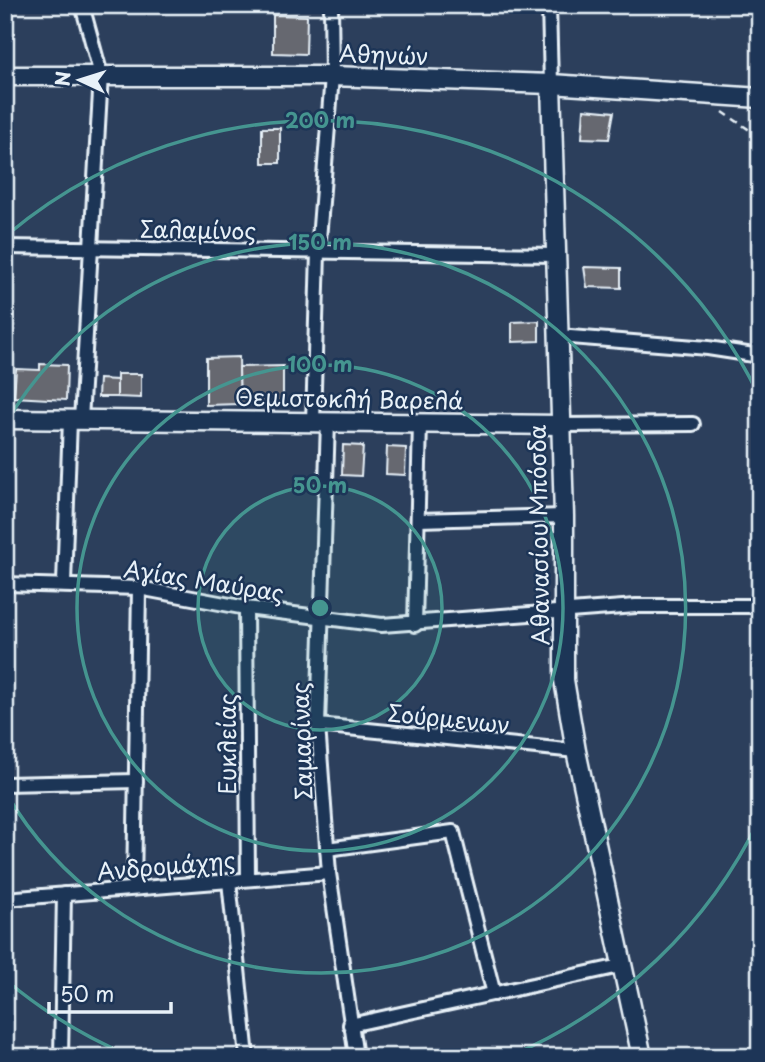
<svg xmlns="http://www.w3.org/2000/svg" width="765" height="1062" viewBox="0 0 765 1062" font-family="'Playpen Sans',sans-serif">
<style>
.building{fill:#666770;stroke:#e8f1f8;stroke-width:2}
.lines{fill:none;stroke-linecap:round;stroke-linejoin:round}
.street-casing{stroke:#e8f1f8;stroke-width:18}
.secondary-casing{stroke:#e8f1f8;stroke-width:23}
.path{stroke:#e8f1f8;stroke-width:2.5;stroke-dasharray:7 5;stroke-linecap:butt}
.street{stroke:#1d3557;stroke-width:12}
.secondary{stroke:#1d3557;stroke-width:18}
.ring{fill:none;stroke:#459590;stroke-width:3.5}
.labels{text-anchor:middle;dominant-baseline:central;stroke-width:5;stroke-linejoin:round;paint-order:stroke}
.street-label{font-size:23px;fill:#e8f1f8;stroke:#1d3557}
.centre{fill:#459590;stroke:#1d3557;stroke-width:3.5}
.ring-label{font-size:21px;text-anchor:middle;font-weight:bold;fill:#459590;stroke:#1d3557;stroke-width:5;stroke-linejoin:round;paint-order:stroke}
</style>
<rect width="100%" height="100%" fill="#2c3f5c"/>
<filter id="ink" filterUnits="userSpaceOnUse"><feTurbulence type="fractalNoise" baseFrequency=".0143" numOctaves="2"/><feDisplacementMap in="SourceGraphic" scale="14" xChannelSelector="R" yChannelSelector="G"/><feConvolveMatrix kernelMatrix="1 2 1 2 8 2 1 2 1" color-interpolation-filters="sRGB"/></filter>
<g filter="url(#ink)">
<g class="building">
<path d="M 273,15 L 307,16 L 306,54 L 273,53 Z"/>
<path d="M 584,109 L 614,112 L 609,139 L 582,138 Z"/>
<rect x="262" y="128" width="18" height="35"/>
<path d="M 584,267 L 621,268 L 621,288 L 587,287 Z"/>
<path d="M 539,321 L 539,341 L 512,342 L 512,322 Z"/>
<path d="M 239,357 L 240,404 L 206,405 L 206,358 Z"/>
<path d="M 40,364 L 67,365 L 66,400 L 14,397 L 16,369 L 40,370 Z"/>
<path d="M 283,366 L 283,404 L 240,404 L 239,367 Z"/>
<path d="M 117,374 L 141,374 L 141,398 L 117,397 Z"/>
<path d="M 99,379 L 117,380 L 117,397 L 98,397 Z"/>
<path d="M 343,445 L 363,446 L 361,476 L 342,475 Z"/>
<path d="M 387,447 L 406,448 L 405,475 L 386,474 Z"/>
</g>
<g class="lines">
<defs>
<g id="street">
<path d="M 549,5 L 551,84"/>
<path d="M 5,247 L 557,255"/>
<path d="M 558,336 L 708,348 L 760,356"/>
<path d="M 760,336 L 760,358"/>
<path d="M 81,420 L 101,75 L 82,5"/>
<path d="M 313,422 L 318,252 L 332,76 L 331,5"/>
<path d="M 328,422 L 318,725 L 329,873 L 356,1057"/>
<path d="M 561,425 L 693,424"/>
<path d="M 418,520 L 564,516"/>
<path d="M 64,583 L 70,420"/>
<path d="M 5,584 L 139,588 L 246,608 L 382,625 L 636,606 L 760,606"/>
<path d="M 246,608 L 248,879"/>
<path d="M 415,625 L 420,423"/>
<path d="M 318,725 L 576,751"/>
<path d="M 5,784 L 136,781"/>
<path d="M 327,849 L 453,832 L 494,994"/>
<path d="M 229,881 L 247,1057"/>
<path d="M 134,888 L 139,588"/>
<path d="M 5,899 L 329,873"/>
<path d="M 350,1025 L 620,966"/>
<path d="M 61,1057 L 64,894"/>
</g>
<g id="secondary">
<path d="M 5,76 L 332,76 L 551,84 L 760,98"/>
<path d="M 551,84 L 564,516 L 564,680 L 576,751 L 642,1057"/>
<path d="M 5,419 L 561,425"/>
</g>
</defs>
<use href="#street" class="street-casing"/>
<use href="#secondary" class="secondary-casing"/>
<path class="path" d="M 723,112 L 760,137"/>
<use href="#street" class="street"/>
<use href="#secondary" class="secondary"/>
</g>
</g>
<circle cx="320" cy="608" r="122" fill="#459590" fill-opacity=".12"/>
<g class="ring">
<circle cx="320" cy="608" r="122"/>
<circle cx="320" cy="608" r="243"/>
<path d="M6 423A365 365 0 1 1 6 793"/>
<path d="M760 818A487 487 0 0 1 510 1056M130 1056A487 487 0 0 1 7 981M7 235A487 487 0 0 1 760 398"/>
</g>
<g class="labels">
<g class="street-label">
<text transform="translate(384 54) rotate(2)">Αθηνών</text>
<text transform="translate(198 229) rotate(1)">Σαλαμίνος</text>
<text transform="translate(349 398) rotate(1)">Θεμιστοκλή Βαρελά</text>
<text transform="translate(538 535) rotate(-91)">Αθανασίου Μπόσδα</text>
<text transform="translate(204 580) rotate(9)">Αγίας Μαύρας</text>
<text transform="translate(449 718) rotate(6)">Σούρμενων</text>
<text transform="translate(301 741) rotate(-92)">Σαμαρίνας</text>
<text transform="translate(226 744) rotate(-90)">Ευκλείας</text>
<text transform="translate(166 865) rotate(-5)">Ανδρομάχης</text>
</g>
</g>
<circle cx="320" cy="608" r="10" class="centre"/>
<g class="ring-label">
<text x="320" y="128">200 m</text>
<text x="320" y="250">150 m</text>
<text x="320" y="372">100 m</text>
<text x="320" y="493">50 m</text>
</g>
<rect width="765" height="1062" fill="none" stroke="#1d3557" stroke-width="28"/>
<rect x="14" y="14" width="737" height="1034" fill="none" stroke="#e8f1f8" stroke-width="2.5" filter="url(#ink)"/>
<g transform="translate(80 80) rotate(274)" stroke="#1d3557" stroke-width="5" paint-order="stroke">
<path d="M0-5L12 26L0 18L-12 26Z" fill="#e8f1f8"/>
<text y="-10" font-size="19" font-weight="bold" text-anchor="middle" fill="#e8f1f8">N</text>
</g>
<path d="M49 1002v10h122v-10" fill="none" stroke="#e8f1f8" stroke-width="3.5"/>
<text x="60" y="1002" font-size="21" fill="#e8f1f8" stroke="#1d3557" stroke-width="5" paint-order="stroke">50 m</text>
</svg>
